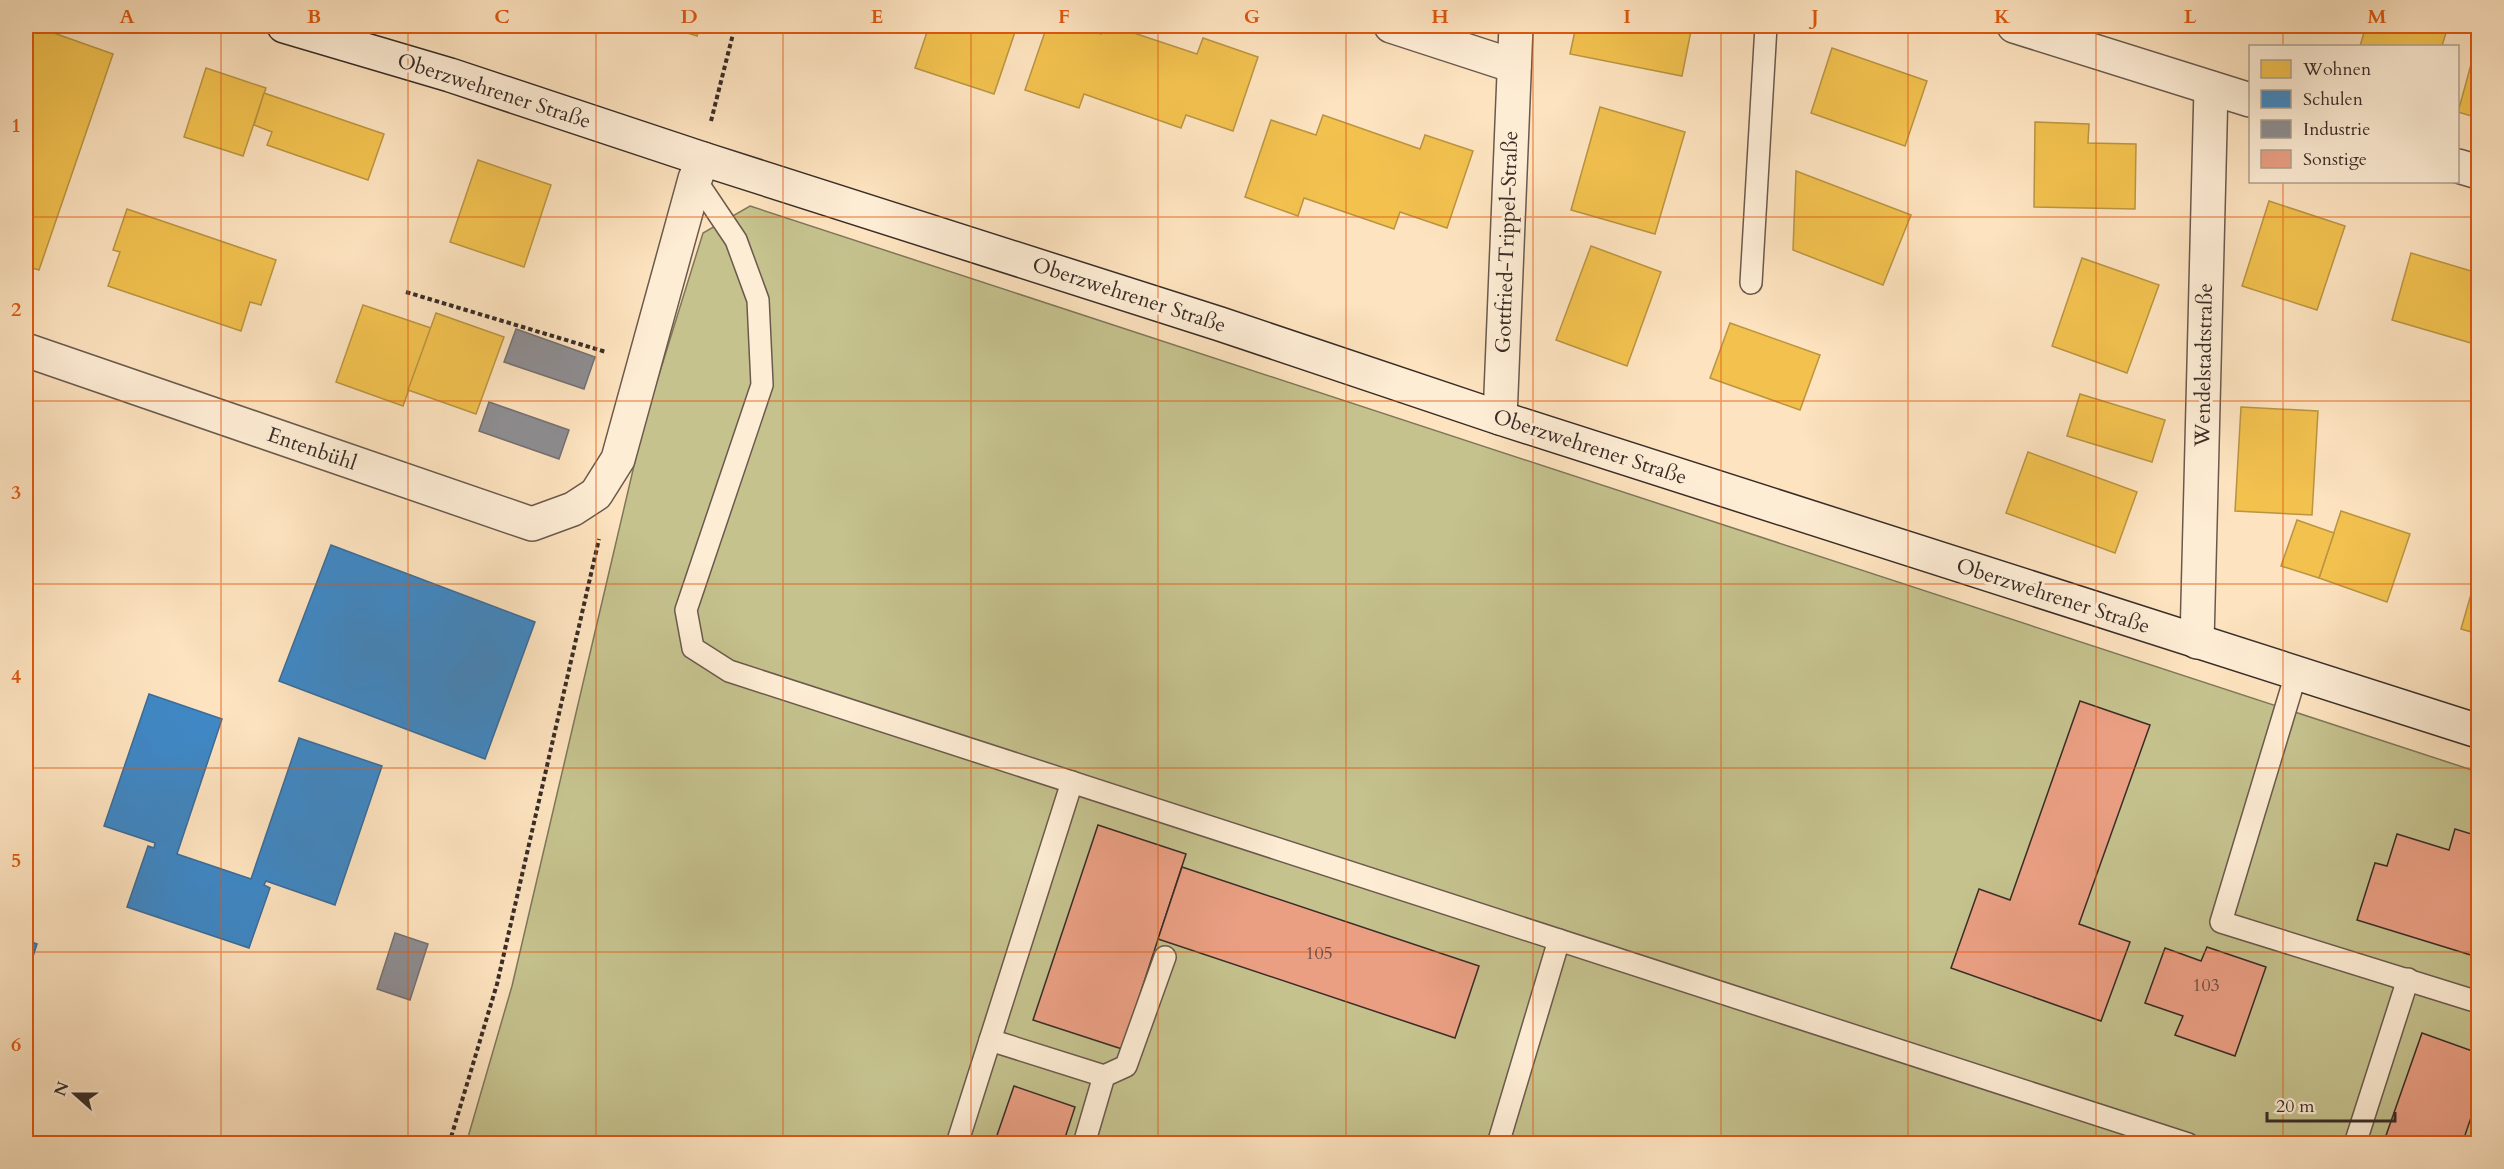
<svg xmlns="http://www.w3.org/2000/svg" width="2504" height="1169" viewBox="0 0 2504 1169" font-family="Cardo,serif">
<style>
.green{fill:#c5c28e;stroke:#7f775a;stroke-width:1.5}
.homes{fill:#f2c14e;stroke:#ba9442;stroke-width:1.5}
.schools{fill:#3f88c5;stroke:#3d6c96;stroke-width:1.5}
.industry{fill:#8d8d92;stroke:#747072;stroke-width:1.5}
.building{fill:#ea9f83;stroke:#392c27;stroke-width:1.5}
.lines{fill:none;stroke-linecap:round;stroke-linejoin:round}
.service-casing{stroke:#6a5a4d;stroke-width:24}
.minor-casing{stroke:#6a5a4d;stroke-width:36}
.secondary-casing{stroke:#392c27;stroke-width:36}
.path{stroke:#392c27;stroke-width:4;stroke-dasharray:4.5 3;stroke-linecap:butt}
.service{stroke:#feedd5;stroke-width:21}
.minor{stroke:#feedd5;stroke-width:33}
.secondary{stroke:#feedd5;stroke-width:33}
.grid{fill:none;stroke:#df570d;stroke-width:1.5;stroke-opacity:0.55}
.labels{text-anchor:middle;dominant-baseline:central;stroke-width:6;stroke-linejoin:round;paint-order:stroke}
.number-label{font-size:18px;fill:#65493e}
.street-label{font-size:21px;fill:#392c27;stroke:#feedd5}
.neatline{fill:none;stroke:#df570d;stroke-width:2}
.grid-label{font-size:20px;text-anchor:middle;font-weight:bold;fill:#df570d}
</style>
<rect width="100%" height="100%" fill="#fde3bf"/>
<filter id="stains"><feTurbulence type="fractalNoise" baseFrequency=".00333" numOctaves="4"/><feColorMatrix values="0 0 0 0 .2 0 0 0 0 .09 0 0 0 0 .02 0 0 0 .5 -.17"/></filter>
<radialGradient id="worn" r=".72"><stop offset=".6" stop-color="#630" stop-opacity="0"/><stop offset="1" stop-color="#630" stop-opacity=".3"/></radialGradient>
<path class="green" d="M 750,206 L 2478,772 L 2478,1143 L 466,1144 L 512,986 L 644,423 L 703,233 Z"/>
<g class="homes">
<path d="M 34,26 L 113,54 L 39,270 L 26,266 L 26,50 Z"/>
<path d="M 666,26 L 700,26 L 697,36 Z"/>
<path d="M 929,26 L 1017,26 L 994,94 L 915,68 Z"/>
<path d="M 1047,26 L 1077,26 L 1101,34 L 1104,26 L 1113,26 L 1197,54 L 1203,38 L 1258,57 L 1233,131 L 1186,115 L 1181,128 L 1084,94 L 1079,108 L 1025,90 Z"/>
<path d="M 1576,26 L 1692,26 L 1682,76 L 1570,54 Z"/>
<path d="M 2366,26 L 2448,26 L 2442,46 L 2360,46 Z"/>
<path d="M 2478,39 L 2478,118 L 2458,112 Z"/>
<path d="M 1832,48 L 1927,81 L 1905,146 L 1811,113 Z"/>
<path d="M 206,68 L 266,88 L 243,156 L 184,137 Z"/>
<path d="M 264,93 L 384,134 L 368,180 L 267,145 L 272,132 L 254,125 Z"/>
<path d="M 1600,107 L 1685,132 L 1655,234 L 1571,210 Z"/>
<path d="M 1323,115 L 1420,149 L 1425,135 L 1473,151 L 1447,228 L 1400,212 L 1394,229 L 1304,198 L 1298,216 L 1245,197 L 1271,120 L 1316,135 Z"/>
<path d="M 2035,122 L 2089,124 L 2088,143 L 2136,144 L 2135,209 L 2034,207 Z"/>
<path d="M 478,160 L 551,185 L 524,267 L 450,242 Z"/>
<path d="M 1796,171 L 1911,215 L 1883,285 L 1793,250 Z"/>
<path d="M 2269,201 L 2345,226 L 2317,310 L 2242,286 Z"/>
<path d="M 127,209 L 276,260 L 261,305 L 250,302 L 241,331 L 108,286 L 120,252 L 113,250 Z"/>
<path d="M 1591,246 L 1661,272 L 1627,366 L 1556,340 Z"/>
<path d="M 2411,253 L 2478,273 L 2478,319 L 2471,343 L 2392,320 Z"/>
<path d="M 2082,258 L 2159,285 L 2127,373 L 2052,346 Z"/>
<path d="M 363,305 L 431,328 L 403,406 L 336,382 Z"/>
<path d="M 436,313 L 504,337 L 476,414 L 408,390 Z"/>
<path d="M 1730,323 L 1820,355 L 1800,410 L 1710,378 Z"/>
<path d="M 2080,394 L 2165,420 L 2152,462 L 2067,436 Z"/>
<path d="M 2241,407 L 2318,411 L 2312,515 L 2235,511 Z"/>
<path d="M 2028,452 L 2137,492 L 2115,553 L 2006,513 Z"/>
<path d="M 2341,511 L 2410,534 L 2387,602 L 2319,578 Z"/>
<path d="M 2297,520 L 2334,533 L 2319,578 L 2281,566 Z"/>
<path d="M 2478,570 L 2478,634 L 2461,629 Z"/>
</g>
<g class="schools">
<path d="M 331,545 L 535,622 L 485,759 L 279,681 Z"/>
<path d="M 149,694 L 222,719 L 177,854 L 251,879 L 299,738 L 382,766 L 335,905 L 266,881 L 264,885 L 270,888 L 249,948 L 127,907 L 148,846 L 154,848 L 155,843 L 104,826 Z"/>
<path d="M 26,940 L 37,944 L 26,978 Z"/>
</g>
<g class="industry">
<path d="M 516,329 L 595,357 L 584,389 L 504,362 Z"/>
<path d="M 489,402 L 569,430 L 559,459 L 479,431 Z"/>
<path d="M 395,933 L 428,944 L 410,1000 L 377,989 Z"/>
</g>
<g class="building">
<path d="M 2080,701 L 2150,725 L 2079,924 L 2130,942 L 2101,1021 L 1951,968 L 1979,889 L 2010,900 Z"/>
<path d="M 1098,825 L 1186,854 L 1122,1049 L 1033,1020 Z"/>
<path d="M 2455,829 L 2478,836 L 2478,940 L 2474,956 L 2357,920 L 2375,863 L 2387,866 L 2397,834 L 2449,850 Z"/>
<path d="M 1182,867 L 1479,966 L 1455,1038 L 1158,939 Z"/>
<path d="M 2207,947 L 2266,967 L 2235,1056 L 2175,1035 L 2183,1016 L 2145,1003 L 2165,948 L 2201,961 Z"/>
<path d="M 2422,1033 L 2478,1053 L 2478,1097 L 2462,1144 L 2383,1144 Z"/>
<path d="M 1014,1086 L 1075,1107 L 1063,1144 L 994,1144 Z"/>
</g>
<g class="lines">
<defs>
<g id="service">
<path d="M 695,179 L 736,240 L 758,300 L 762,385 L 686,610 L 693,648 L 729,671 L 2188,1144"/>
<path d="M 1751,283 L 1766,26"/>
<path d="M 2296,674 L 2221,922 L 2478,1002"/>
<path d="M 990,1040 L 1104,1076"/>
<path d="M 957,1144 L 1072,782"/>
<path d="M 1084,1144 L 1104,1076 L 1126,1066 L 1165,957"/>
<path d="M 1498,1144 L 1559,940"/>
<path d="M 2355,1144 L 2408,979"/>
</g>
<g id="minor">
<path d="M 1391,26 L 1514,66"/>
<path d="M 2014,26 L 2250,100"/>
<path d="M 2458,166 L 2478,172"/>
<path d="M 26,350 L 532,524 L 573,509 L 596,494 L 618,459 L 695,179 L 703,159"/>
<path d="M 1500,418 L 1516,26"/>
<path d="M 2197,642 L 2211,88"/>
</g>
<path id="secondary" d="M 284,26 L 450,75 L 703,159 L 1220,324 L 1500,418 L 2478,731"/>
</defs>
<use href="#service" class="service-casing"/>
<use href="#minor" class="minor-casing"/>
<use href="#secondary" class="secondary-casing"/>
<g class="path">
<path d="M 711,121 L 735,26"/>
<path d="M 406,292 L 606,352"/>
<path d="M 449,1144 L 497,984 L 599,539"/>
</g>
<use href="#service" class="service"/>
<use href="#minor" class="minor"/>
<use href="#secondary" class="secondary"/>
</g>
<path class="grid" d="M 221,26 L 221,1144M 408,26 L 408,1144M 596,26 L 596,1144M 783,26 L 783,1144M 971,26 L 971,1144M 1158,26 L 1158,1144M 1346,26 L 1346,1144M 1533,26 L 1533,1144M 1721,26 L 1721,1144M 1908,26 L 1908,1144M 2096,26 L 2096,1144M 2283,26 L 2283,46M 2283,182 L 2283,1144M 26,217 L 2478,217M 26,401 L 2478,401M 26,584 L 2478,584M 26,768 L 2478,768M 26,952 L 2478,952"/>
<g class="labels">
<g class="number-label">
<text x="1319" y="953">105</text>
<text x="2206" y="985">103</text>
</g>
<g class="street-label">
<text transform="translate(494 91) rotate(18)">Oberzwehrener Straße</text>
<text transform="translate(1507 242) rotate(-88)">Gottfried-Trippel-Straße</text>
<text transform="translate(1129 295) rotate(18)">Oberzwehrener Straße</text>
<text transform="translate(2204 365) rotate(-89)">Wendelstadtstraße</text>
<text transform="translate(1590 447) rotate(18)">Oberzwehrener Straße</text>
<text transform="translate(312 449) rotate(19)">Entenbühl</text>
<text transform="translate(2053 596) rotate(18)">Oberzwehrener Straße</text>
</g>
</g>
<rect width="2504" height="1169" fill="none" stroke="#fde3bf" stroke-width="66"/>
<rect x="2249" y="45" width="210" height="138" fill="#feedd5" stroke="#afa08f" stroke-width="1.5"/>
<rect x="2261" y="60" width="30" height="18" fill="#f2c14e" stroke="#afa08f" stroke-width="1.5"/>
<text x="2303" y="75" font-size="18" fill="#392c27">Wohnen</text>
<rect x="2261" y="90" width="30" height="18" fill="#3f88c5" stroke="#afa08f" stroke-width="1.5"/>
<text x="2303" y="105" font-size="18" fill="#392c27">Schulen</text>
<rect x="2261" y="120" width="30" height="18" fill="#8d8d92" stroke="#afa08f" stroke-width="1.5"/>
<text x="2303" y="135" font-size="18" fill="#392c27">Industrie</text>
<rect x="2261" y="150" width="30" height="18" fill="#ea9f83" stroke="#afa08f" stroke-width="1.5"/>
<text x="2303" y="165" font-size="18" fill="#392c27">Sonstige</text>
<g transform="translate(75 1094) rotate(291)" stroke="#feedd5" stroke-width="4.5" paint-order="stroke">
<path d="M0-4.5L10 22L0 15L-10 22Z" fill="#392c27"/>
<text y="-9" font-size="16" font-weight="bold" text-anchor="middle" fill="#392c27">N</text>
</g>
<path d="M2267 1112v9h128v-9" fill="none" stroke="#392c27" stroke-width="3"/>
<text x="2276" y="1112" font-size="18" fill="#392c27" stroke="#feedd5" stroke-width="4.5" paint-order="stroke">20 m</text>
<rect x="33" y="33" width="2438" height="1103" class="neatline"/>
<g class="grid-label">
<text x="127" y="23">A</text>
<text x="314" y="23">B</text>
<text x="502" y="23">C</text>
<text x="689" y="23">D</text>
<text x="877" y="23">E</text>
<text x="1064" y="23">F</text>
<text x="1252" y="23">G</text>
<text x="1440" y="23">H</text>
<text x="1627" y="23">I</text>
<text x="1815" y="23">J</text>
<text x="2002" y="23">K</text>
<text x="2190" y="23">L</text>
<text x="2377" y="23">M</text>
<text x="16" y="132">1</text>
<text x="16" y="316">2</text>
<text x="16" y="499">3</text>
<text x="16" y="683">4</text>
<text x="16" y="867">5</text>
<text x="16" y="1051">6</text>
</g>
<rect width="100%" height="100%" filter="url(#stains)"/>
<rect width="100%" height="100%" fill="url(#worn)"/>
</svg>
